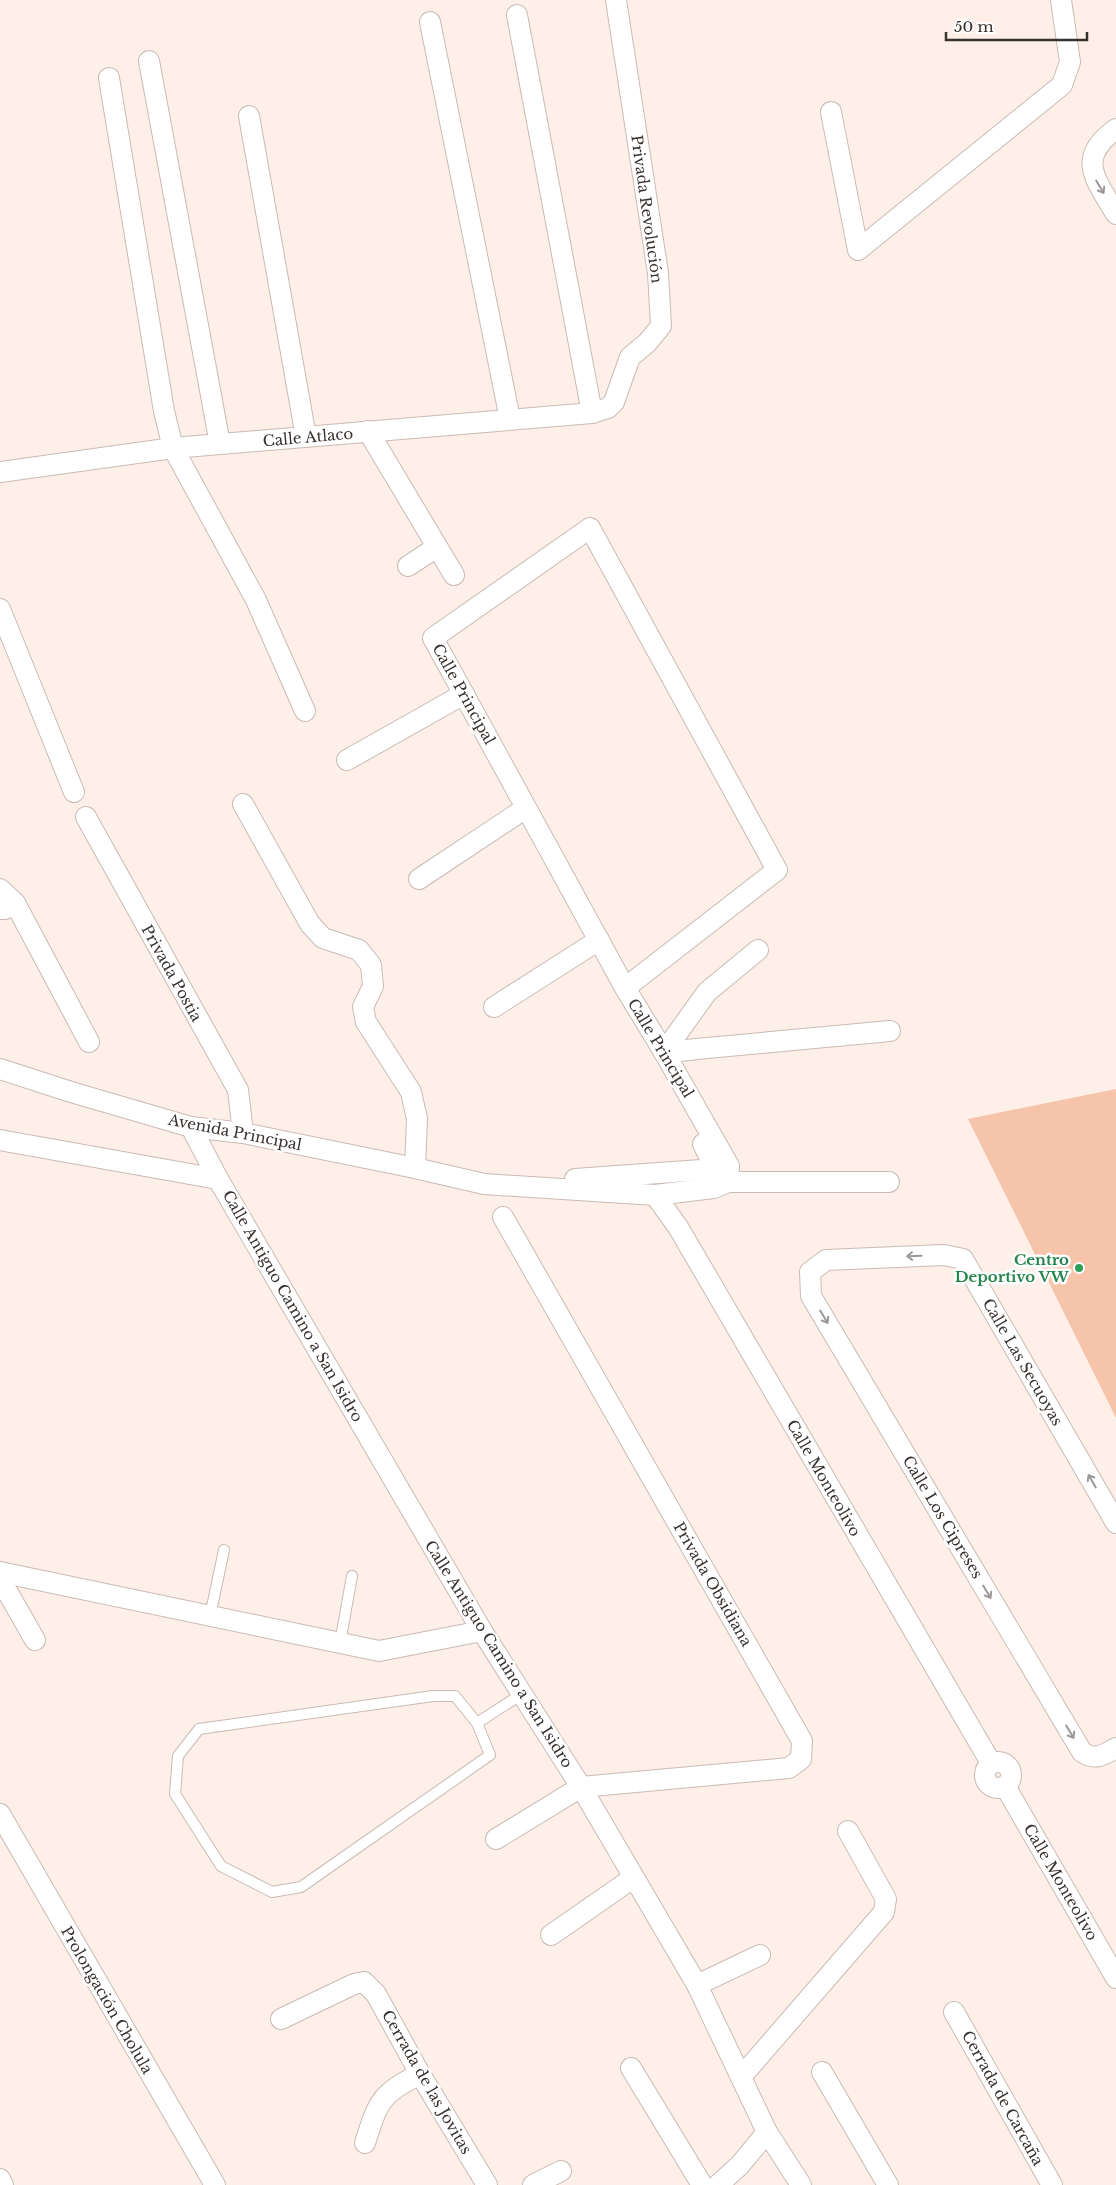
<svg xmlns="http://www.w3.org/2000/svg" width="1116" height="2185" viewBox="0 0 1116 2185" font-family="'Libre Baskerville',serif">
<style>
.green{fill:#f6c4ab}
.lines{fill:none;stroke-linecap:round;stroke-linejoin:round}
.service-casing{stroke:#c9bbb4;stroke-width:12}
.minor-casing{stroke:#c9bbb4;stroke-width:22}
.service{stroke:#fff;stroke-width:10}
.minor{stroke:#fff;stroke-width:20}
.oneway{stroke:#9c9897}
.leisure-dot{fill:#2e9e5b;stroke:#fff;stroke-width:2}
.labels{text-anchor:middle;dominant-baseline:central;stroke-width:5;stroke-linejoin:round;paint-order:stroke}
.street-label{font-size:15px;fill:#38322f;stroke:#fff}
.leisure-label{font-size:15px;font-weight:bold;fill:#27864d;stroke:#fff;text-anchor:end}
</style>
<rect width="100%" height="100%" fill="#feefe8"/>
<path class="green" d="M 1116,1089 L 1116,1418 L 968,1119 Z"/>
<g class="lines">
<defs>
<g id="service">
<path d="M 210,1616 L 224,1550"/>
<path d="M 340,1643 L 352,1576"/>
<path d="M 433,1696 L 455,1696 L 477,1723 L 490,1755 L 301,1887 L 272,1892 L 221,1866 L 175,1794 L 178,1756 L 199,1729 Z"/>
<path d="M 477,1723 L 522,1694"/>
</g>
<g id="minor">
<path d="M 517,15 L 592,413"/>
<path d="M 430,22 L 510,419"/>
<path d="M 149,61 L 220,444"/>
<path d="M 109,78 L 164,411 L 173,448 L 256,600 L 305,711"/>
<path d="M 831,112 L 858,250 L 1062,85 L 1070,62 L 1061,0"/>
<path d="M 249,116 L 306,437"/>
<path d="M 1116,129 C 1075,158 1096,180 1116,214"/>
<path d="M 368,431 L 454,575"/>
<path d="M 0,472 L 173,448 L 592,413 L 608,408 L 614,402 L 630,357 L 647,343 L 661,326 L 658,273 L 616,0"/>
<path d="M 408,566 L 437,547"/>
<path d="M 0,609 L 74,792"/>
<path d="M 347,760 L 464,694"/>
<path d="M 243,804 L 310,924 L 323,938 L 359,950 L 371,965 L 373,986 L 363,1007 L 366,1022 L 411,1092 L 417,1119 L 415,1168"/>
<path d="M 86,817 L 238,1090 L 243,1133"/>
<path d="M 419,879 L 526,808"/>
<path d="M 0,889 L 15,903 L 5,909 L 0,909"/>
<path d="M 15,903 L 89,1042"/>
<path d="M 625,988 L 777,870 L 590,528 L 433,638 L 625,988 L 664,1052 L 729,1166 L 728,1182"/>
<path d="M 494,1007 L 599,940"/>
<path d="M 691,1050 L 664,1052 L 890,1031"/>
<path d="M 664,1052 L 707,992 L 758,950"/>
<path d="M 0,1069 L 71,1092 L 191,1127 L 243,1133 L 415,1168 L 484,1184 L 655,1195 L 714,1188 L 728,1182 L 889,1182"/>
<path d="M 191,1127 L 218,1179 L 482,1631 L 581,1787 L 697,1985 L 767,2132 L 801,2185"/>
<path d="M 0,1140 L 218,1179"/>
<path d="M 575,1179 L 715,1169 L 703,1144"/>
<path d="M 655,1195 L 678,1227 L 991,1763"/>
<path d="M 1116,1523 L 963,1259 L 944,1255 L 826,1260 L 810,1272 L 811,1296 L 1082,1752 C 1095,1761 1103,1755 1116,1748"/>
<path d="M 0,1572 L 379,1651 L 482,1631"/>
<path d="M 0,1579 L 35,1640"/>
<circle cx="998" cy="1775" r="13"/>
<path d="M 1005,1786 L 1116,1978"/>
<path d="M 0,1814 L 215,2185"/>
<path d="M 496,1839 L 581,1787 L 789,1768 L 801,1759 L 802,1741 L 503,1217"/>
<path d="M 551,1935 L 633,1878"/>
<path d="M 697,1985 L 760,1955"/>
<path d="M 954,2012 L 1052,2185"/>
<path d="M 281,2019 L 354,1984 L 364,1982 L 376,1994 L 420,2074 L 487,2185"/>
<path d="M 631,2068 L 702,2185"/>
<path d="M 822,2072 L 888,2185"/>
<path d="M 741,2077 L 884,1912 L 886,1899 L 848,1831"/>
<path d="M 365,2143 C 378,2102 380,2094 420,2074"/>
<path d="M 0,2179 L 3,2185"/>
<path d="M 533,2185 L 561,2171"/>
<path d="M 718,2185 L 740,2165 L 767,2132"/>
</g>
</defs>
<use href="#service" class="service-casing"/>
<use href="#minor" class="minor-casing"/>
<use href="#service" class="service"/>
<use href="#minor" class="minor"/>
</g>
<defs><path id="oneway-shaft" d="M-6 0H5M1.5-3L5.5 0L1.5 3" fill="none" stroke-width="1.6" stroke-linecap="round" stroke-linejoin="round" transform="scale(1.25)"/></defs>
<g class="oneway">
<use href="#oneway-shaft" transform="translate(1100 187) rotate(59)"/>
<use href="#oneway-shaft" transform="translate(914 1256) rotate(178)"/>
<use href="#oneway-shaft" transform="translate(824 1317) rotate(59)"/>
<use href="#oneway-shaft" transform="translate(1092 1481) rotate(-120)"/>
<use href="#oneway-shaft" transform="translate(987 1592) rotate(59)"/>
<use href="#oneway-shaft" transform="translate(1070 1732) rotate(59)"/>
</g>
<circle class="leisure-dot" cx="1079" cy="1268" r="5"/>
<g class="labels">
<g class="street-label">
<text transform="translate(647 209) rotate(82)">Privada Revolución</text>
<text transform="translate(308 437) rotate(-5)">Calle Atlaco</text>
<text transform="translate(464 694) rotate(61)">Calle Principal</text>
<text transform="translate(172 973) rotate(61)">Privada Postia</text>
<text transform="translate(661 1048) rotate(59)">Calle Principal</text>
<text transform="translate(235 1132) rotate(11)">Avenida Principal</text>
<text transform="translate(293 1306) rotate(60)">Calle Antiguo Camino a San Isidro</text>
<text transform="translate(1023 1362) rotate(60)">Calle Las Secuoyas</text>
<text transform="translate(824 1478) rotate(60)">Calle Monteolivo</text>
<text transform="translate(943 1517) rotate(59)">Calle Los Cipreses</text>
<text transform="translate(713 1584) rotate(60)">Privada Obsidiana</text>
<text transform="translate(499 1654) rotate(58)">Calle Antiguo Camino a San Isidro</text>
<text transform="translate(1061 1882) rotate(60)">Calle Monteolivo</text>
<text transform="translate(107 2000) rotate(60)">Prolongación Cholula</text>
<text transform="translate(427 2082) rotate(60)">Cerrada de las Jovitas</text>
<text transform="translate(1003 2098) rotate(61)">Cerrada de Carcaña</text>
</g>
<g class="leisure-label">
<text x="1069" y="1259">Centro<tspan x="1069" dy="17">Deportivo VW</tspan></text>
</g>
</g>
<path d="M946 32v8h141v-8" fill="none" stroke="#38322f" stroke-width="2.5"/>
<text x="954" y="32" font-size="15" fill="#38322f" stroke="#ffffff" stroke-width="4" paint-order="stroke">50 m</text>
</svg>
